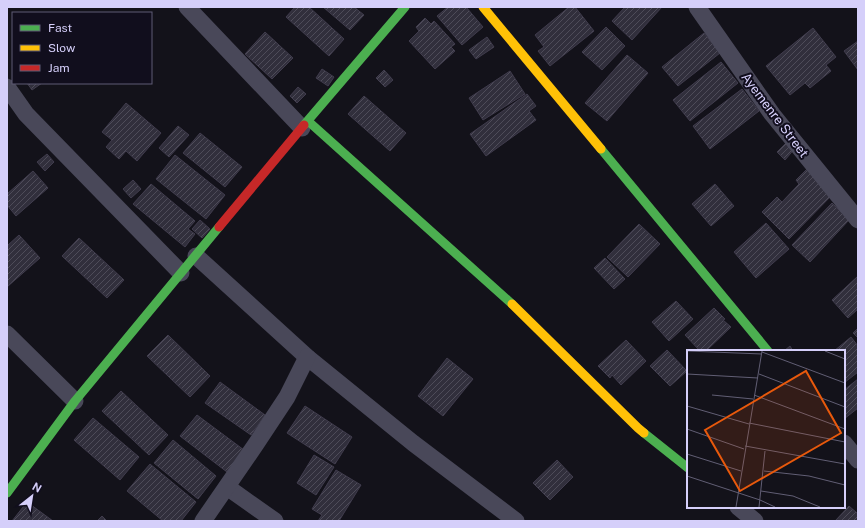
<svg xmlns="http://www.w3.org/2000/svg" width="865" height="528" viewBox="0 0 865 528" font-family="'Public Sans',sans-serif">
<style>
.building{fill:url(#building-hatch);stroke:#403c4d}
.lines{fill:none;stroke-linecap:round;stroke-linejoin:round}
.street{stroke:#494859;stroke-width:17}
.fast{stroke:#4caf50;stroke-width:9}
.slow{stroke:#ffc107;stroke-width:9}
.jam{stroke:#c62828;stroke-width:9}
.labels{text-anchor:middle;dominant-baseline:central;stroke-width:4;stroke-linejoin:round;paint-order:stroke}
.street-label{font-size:13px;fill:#d5cffa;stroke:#110e1d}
.inset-road{fill:none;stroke:#615e74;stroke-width:1}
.view{fill:#e8590c;fill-opacity:0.15;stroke:#e8590c;stroke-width:2}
.inset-edge{fill:none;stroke:#d5cffa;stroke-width:2}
</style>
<defs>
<pattern id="building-hatch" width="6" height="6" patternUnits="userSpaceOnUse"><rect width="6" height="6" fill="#312f3c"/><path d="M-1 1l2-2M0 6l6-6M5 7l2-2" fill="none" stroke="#4e4c59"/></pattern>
</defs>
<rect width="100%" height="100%" fill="#13121a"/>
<g class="building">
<path d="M 295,7 L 309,7 L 344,39 L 329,56 L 286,17 Z"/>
<path d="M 323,7 L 354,7 L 364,15 L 350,30 Z"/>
<path d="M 448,7 L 466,7 L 483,27 L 462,45 L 437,16 Z"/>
<path d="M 569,7 L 575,7 L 594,31 L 550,66 L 538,51 L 544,47 L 535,35 Z"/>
<path d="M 625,7 L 662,7 L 632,40 L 612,21 Z"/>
<path d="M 425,18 L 431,24 L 434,21 L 455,44 L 451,47 L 455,51 L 435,69 L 409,41 L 419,31 L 416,27 Z"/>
<path d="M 606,27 L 625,46 L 602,70 L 582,52 Z"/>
<path d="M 813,28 L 836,57 L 826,65 L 831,71 L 810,88 L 805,83 L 790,95 L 766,66 Z"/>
<path d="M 265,32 L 293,58 L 272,79 L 245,54 Z"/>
<path d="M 704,33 L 720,53 L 678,86 L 662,67 Z"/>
<path d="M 487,37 L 494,47 L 476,59 L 469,50 Z"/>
<path d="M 858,41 L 858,70 L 844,51 Z"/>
<path d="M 627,55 L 648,73 L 607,121 L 585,103 Z"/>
<path d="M 721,62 L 738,83 L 690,121 L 673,100 Z"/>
<path d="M 322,69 L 334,77 L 328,86 L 316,78 Z"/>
<path d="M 384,70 L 393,80 L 385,87 L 376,78 Z"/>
<path d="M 510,71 L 525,94 L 483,120 L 469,98 Z"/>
<path d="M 27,83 L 42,83 L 32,90 Z"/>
<path d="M 298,87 L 306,94 L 297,103 L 290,96 Z"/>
<path d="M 742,89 L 759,111 L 710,149 L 693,126 Z"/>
<path d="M 527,94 L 536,106 L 529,111 L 536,120 L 486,156 L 470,134 Z"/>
<path d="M 364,96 L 406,133 L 390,151 L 348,114 Z"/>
<path d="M 126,103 L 161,133 L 137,161 L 126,151 L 119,159 L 106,147 L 112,140 L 102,132 Z"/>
<path d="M 178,126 L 189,135 L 169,157 L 159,148 Z"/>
<path d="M 200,133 L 242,167 L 225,187 L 183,153 Z"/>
<path d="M 789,140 L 796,147 L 785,160 L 777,152 Z"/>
<path d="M 47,154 L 54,162 L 45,171 L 37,162 Z"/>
<path d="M 175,155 L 225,195 L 206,219 L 156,179 Z"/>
<path d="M 808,168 L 834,193 L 789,239 L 762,212 L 777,197 L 782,202 L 799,184 L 796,180 Z"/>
<path d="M 33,171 L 48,188 L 16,216 L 7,205 L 7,194 Z"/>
<path d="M 133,180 L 141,189 L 131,198 L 123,189 Z"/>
<path d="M 151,184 L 195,221 L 188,229 L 195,234 L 185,247 L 133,204 Z"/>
<path d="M 715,184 L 734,206 L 711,226 L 692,204 Z"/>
<path d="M 832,203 L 849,220 L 810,262 L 792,245 Z"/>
<path d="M 200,220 L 210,229 L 202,238 L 192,229 Z"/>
<path d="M 766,223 L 789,249 L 756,278 L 734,252 Z"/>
<path d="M 639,224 L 660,244 L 628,277 L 607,257 Z"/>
<path d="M 19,235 L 40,258 L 7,287 L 7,246 Z"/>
<path d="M 79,238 L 124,280 L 107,298 L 62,256 Z"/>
<path d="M 605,258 L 625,279 L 614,289 L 594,268 Z"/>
<path d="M 858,276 L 858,309 L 848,318 L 832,300 Z"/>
<path d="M 676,301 L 693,319 L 669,341 L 652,322 Z"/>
<path d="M 714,308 L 725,319 L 723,320 L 731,327 L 706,351 L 700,351 L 685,335 Z"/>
<path d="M 858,328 L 858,338 L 853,333 Z"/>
<path d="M 168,335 L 210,376 L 190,397 L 147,356 Z"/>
<path d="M 851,337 L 858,346 L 858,372 L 844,383 L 844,351 L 834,351 Z"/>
<path d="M 626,340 L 646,361 L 621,385 L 612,375 L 610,378 L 598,366 Z"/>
<path d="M 790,346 L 793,351 L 784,351 Z"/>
<path d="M 667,350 L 687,371 L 670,386 L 650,366 Z"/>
<path d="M 447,358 L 473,379 L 443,416 L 418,396 Z"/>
<path d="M 858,379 L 858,408 L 844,419 L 844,390 Z"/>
<path d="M 220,382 L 265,415 L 251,435 L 205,403 Z"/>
<path d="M 121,391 L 168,435 L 149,455 L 102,411 Z"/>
<path d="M 305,406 L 352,437 L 335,464 L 287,433 Z"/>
<path d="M 197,415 L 244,450 L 227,472 L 180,436 Z"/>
<path d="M 93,418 L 139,457 L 120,480 L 74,440 Z"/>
<path d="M 173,440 L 216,476 L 198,499 L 154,463 Z"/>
<path d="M 314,455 L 334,467 L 316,495 L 297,483 Z"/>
<path d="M 557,460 L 573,477 L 550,500 L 533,483 Z"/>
<path d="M 150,464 L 196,502 L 181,521 L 163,521 L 127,491 Z"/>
<path d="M 336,470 L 361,485 L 339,521 L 318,521 L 322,515 L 312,509 Z"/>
<path d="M 27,502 L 53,521 L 12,521 Z"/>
<path d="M 849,506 L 857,513 L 858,511 L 858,521 L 835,521 Z"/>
<path d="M 102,516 L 107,521 L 97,521 Z"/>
</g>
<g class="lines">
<g class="street">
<path d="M 187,7 L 302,128"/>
<path d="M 697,7 L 772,114 L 858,220"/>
<path d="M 7,87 L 26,114 L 181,273"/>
<path d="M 196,256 L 307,357 L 413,443 L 516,521"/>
<path d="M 7,334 L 75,401"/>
<path d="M 844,443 L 858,460"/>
<path d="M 227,487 L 275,521"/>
<path d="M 738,507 L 755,521"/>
<path d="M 203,521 L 256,444 L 287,397 L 307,357"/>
</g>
<g class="fast">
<path d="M 308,121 L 512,304"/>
<path d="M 304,125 L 405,7"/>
<path d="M 601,149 L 768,351"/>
<path d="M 644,433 L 688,468"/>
<path d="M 7,493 L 75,401 L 219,227"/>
</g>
<g class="slow">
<path d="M 483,7 L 601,149"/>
<path d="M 512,304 L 638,428 L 644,433"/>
</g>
<path class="jam" d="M 219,227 L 304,125"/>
</g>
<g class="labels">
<g class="street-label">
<text transform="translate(775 115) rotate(53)">Ayemenre Street</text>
</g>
</g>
<g transform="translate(687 350)">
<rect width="158" height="158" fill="#13121a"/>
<path class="inset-road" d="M 0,1 L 75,4M 138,1 L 158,9M 75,2 L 158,33M 0,24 L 71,28M 72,24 L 158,57M 25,45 L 66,49M 67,45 L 158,79M 0,56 L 62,74M 62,73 L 158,92M 0,79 L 57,99M 58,96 L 158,114M 0,104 L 54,121M 77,121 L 122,126 L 158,135M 0,126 L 73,150 L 88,157M 74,141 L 106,146 L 133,157M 49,157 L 75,1M 72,157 L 78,101"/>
<path class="view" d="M 119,21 L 154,83 L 53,141 L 18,80 Z"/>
<rect width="158" height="158" class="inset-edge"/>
</g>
<rect width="865" height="528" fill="none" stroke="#d5cffa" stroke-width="16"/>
<rect x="12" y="12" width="140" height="72" fill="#110e1d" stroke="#5f5b75"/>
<rect x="20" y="25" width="20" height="6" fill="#4caf50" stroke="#5f5b75"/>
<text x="48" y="32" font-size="12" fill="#d5cffa">Fast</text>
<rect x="20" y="45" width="20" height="6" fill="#ffc107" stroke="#5f5b75"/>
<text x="48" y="52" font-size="12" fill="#d5cffa">Slow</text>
<rect x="20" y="65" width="20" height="6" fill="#c62828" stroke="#5f5b75"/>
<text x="48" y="72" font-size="12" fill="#d5cffa">Jam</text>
<g transform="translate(32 496) rotate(30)" stroke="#110e1d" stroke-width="3" paint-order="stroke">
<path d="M0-3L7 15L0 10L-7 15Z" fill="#d5cffa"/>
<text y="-6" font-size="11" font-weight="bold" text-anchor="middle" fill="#d5cffa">N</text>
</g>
</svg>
